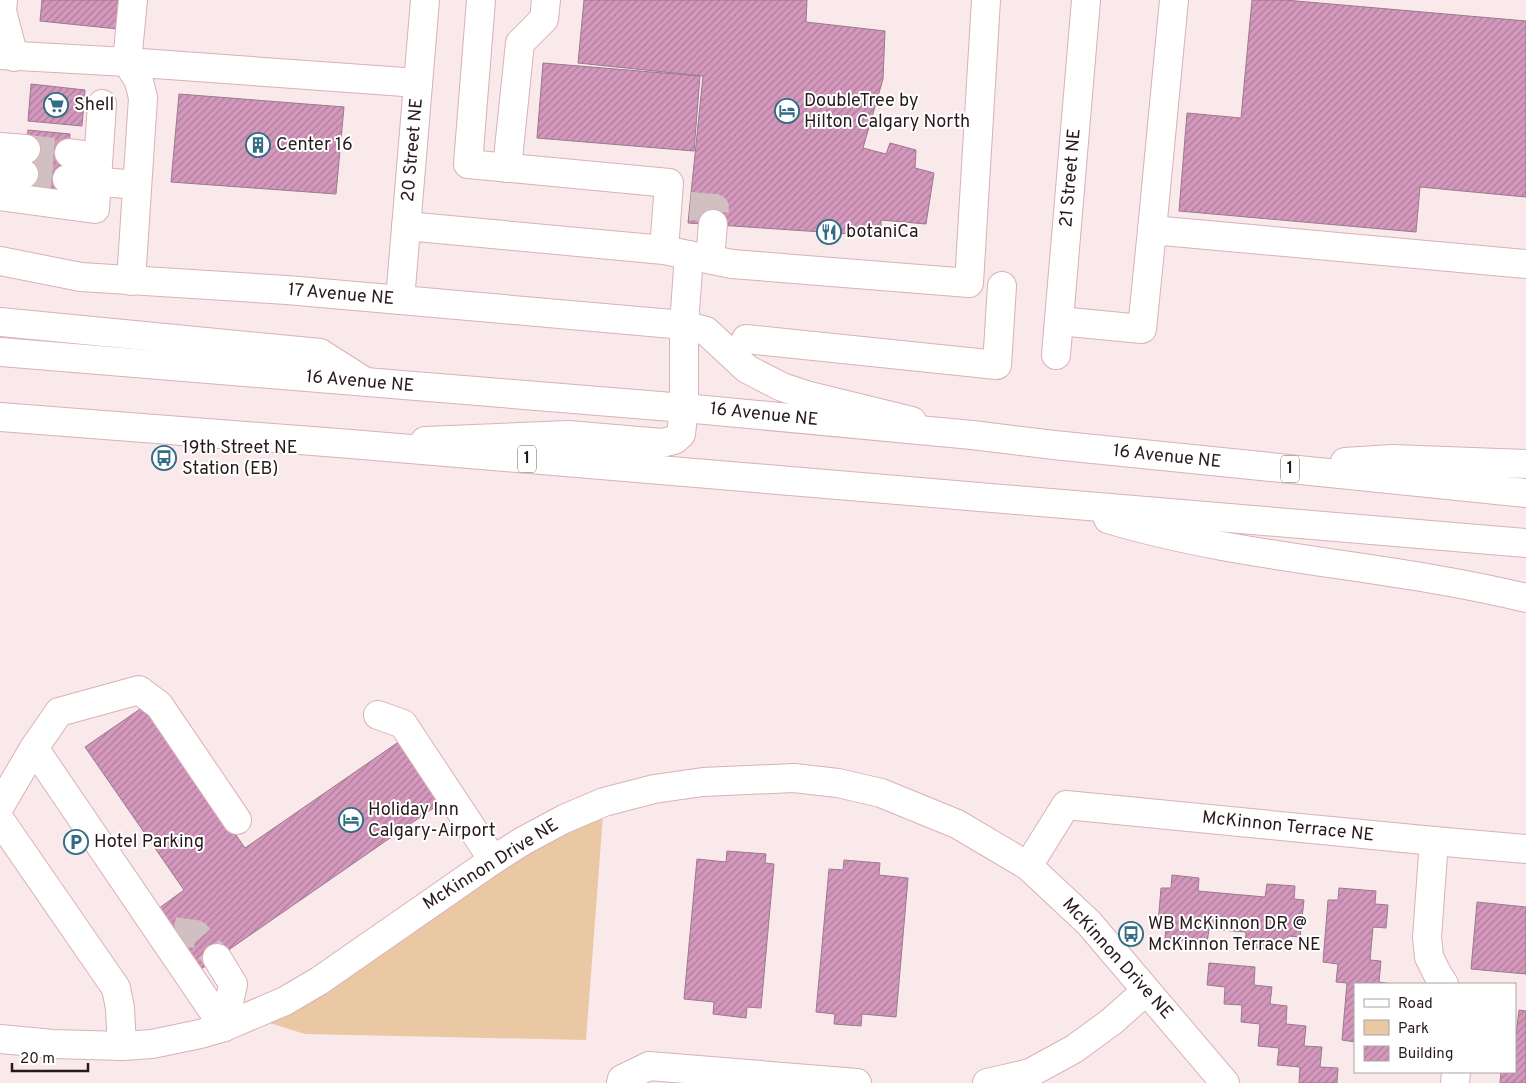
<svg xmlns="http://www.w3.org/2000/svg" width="1526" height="1083" viewBox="0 0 1526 1083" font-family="Overpass,sans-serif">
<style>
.green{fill:#ebc8a4}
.building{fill:url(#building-hatch);stroke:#997a8c}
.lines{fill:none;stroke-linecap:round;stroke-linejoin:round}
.minor-tunnel{stroke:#d0c0c1;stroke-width:28;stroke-dasharray:28 14;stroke-linecap:butt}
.minor-casing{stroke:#d9b1b6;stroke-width:30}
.highway-casing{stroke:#d9b1b6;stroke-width:30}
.minor{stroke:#fff;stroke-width:28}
.highway{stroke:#fff;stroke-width:28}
.labels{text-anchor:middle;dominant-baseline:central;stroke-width:4;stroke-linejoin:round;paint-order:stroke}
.shield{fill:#fff;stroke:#685f60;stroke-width:1}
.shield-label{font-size:16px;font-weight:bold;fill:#281a1c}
.poi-label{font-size:18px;fill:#281a1c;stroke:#fff;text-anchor:start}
.street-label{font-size:18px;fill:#281a1c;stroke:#fff}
</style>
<defs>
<pattern id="building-hatch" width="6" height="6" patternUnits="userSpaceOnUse" patternTransform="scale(1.25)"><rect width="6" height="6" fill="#d598bd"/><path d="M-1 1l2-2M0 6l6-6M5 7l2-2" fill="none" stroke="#ad7b99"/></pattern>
</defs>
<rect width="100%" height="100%" fill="#fae9ea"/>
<path class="green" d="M 604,802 L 586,1040 L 305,1034 L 250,1017 Z"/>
<g class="building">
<path d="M 42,0 L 121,0 L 118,29 L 40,21 Z"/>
<path d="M 584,0 L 807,0 L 806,22 L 885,31 L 883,79 L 863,148 L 886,154 L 890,143 L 916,150 L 915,168 L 934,173 L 926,224 L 881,220 L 881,236 L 688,223 L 703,76 L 578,63 Z"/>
<path d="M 1252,0 L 1285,0 L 1526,21 L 1526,197 L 1420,187 L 1416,232 L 1179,211 L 1187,113 L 1241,118 Z"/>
<path d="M 543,63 L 700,76 L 694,151 L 537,138 Z"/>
<path d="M 31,84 L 85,90 L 82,126 L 28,121 Z"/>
<path d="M 179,94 L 344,107 L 336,194 L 171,182 Z"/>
<path d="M 28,130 L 70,134 L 66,190 L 23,186 Z"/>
<path d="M 146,705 L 245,848 L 400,741 L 442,802 L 201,969 L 158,909 L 184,890 L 85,747 Z"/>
<path d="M 727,851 L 766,854 L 765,863 L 774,864 L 761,1008 L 747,1007 L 746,1018 L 713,1014 L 714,1002 L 684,999 L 697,859 L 726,862 Z"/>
<path d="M 844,860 L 880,863 L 879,875 L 908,878 L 896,1017 L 862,1014 L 861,1026 L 834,1024 L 835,1014 L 816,1012 L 829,869 L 843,870 Z"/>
<path d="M 1172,875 L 1199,878 L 1198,891 L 1265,897 L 1267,884 L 1295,886 L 1294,899 L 1304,900 L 1300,937 L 1288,936 L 1287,950 L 1245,947 L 1246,932 L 1209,929 L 1207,943 L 1165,939 L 1166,925 L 1158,924 L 1161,888 L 1171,888 Z"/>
<path d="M 1339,888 L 1376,891 L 1375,904 L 1388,905 L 1386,928 L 1373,927 L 1370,960 L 1381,961 L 1379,982 L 1392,984 L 1355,984 L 1355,1042 L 1342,1040 L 1347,983 L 1336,982 L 1338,964 L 1323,962 L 1328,900 L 1338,900 Z"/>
<path d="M 1477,902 L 1526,907 L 1526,974 L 1471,969 Z"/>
<path d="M 1209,963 L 1255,967 L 1254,985 L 1272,987 L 1270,1004 L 1287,1006 L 1286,1024 L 1306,1026 L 1304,1046 L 1322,1047 L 1320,1067 L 1338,1068 L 1337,1083 L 1299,1083 L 1300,1067 L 1277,1065 L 1279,1048 L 1258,1046 L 1260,1024 L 1241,1022 L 1242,1005 L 1224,1004 L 1225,987 L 1207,985 Z"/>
<path d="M 1519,1010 L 1526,1011 L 1526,1083 L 1500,1083 L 1501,1072 L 1515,1072 L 1515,1035 L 1516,1035 Z"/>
</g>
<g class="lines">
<g class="minor-tunnel">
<path d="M 26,149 L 69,153"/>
<path d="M 24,174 L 67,179"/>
<path d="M 690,206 L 715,208 L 713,224"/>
<path d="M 174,931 L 196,934 L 217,958"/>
</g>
<defs>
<g id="minor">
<path d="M 3,0 L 2,11 L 14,57"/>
<path d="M 133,0 L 127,62 L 418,83"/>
<path d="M 481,0 L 468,164 L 669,183 L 664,250"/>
<path d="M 0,55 L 127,62 L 139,81 L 143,98 L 131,281"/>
<path d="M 0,147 L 26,149"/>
<path d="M 69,153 L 98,157"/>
<path d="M 507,168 L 520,43 L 544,19 L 546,0"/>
<path d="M 0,173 L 24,174"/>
<path d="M 67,179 L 137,185"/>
<path d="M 0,196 L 95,209 L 102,104"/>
<path d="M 406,226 L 664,250 L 732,264 L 969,283 L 986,0"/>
<path d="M 1152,230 L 1174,0"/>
<path d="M 710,259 L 713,224"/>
<path d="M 0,261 L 81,277 L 287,290 L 684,325 L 706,331 L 747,369 L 782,387 L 806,395 L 912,421"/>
<path d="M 400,300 L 425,0"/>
<path d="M 1059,321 L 1142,329 L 1152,230 L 1526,264"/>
<path d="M 746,339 L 997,365 L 1002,286"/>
<path d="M 1056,355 L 1086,0"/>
<path d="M 425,441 L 568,435 L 662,443 L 674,440 L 681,434 L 684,408 L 684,325 L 689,255"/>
<path d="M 378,715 L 403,724 L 493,860"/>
<path d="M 34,748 L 59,712 L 139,690 L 159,705 L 237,820"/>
<path d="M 0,806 L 34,748 L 224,1027"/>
<path d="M 0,820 L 116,988 L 120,1008 L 122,1046"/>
<path d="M 1434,841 L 1526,849"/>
<path d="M 1028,866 L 1066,805 L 1434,841 L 1427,937 L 1429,957 L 1438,975 L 1444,984"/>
<path d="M 217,958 L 233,984 L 224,1027"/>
<path d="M 0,1039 L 53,1044 L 122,1046 L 152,1044 L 200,1034 L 224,1027 L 285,1001 L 319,981 L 493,860 L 523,841 L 564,819 L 604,802 L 654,789 L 703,782 L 794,778 L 838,783 L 881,793 L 957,824 L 1028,866 L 1089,923 L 1225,1083"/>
<path d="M 621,1083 L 622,1079 L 649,1066 L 857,1083"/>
<path d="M 987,1083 L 1030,1073 L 1074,1049 L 1111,1022 L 1146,991"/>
<path d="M 1455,1083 L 1456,1072"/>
</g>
<g id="highway">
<path d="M 0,322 L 320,353 L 364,381"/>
<path d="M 0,352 L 684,408 L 972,435 L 1054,445 L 1526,493"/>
<path d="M 0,417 L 351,444 L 1526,543"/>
<path d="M 1345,462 L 1392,459 L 1526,464"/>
<path d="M 1108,519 C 1244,560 1388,564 1526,598"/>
</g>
</defs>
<use href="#minor" class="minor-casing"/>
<use href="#highway" class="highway-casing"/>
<use href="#minor" class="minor"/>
<use href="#highway" class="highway"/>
</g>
<defs>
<symbol id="supermarket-ring" viewBox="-11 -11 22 22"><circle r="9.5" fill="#fff" stroke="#326c85" stroke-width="1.5"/><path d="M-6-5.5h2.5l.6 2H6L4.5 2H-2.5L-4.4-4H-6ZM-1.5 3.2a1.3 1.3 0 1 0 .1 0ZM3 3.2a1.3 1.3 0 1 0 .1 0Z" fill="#326c85"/></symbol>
<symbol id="hotel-ring" viewBox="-11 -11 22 22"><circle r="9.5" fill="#fff" stroke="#326c85" stroke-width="1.5"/><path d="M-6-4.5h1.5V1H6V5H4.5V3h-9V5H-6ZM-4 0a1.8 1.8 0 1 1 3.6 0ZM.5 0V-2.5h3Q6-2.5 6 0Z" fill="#326c85"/></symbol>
<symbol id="building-ring" viewBox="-11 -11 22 22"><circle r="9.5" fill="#fff" stroke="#326c85" stroke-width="1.5"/><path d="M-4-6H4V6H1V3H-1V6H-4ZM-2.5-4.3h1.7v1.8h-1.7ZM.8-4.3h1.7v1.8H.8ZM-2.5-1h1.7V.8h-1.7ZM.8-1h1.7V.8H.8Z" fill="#326c85"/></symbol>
<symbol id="restaurant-ring" viewBox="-11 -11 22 22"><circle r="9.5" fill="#fff" stroke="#326c85" stroke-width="1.5"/><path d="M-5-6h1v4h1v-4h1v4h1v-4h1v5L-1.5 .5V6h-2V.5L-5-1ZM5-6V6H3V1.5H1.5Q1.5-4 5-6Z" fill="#326c85"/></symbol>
<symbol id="bus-ring" viewBox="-11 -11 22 22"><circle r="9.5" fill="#fff" stroke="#326c85" stroke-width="1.5"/><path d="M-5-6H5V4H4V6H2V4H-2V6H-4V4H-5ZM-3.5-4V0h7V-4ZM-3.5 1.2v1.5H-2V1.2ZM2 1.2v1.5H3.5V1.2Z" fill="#326c85"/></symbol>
<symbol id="parking-ring" viewBox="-11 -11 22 22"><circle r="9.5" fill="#fff" stroke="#326c85" stroke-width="1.5"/><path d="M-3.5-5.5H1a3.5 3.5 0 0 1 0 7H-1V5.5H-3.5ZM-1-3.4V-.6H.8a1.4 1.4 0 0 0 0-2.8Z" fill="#326c85"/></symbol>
</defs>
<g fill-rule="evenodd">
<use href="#supermarket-ring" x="42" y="91" width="28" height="28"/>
<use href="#hotel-ring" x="773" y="97" width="28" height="28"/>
<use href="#building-ring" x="244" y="131" width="28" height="28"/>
<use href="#restaurant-ring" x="815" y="218" width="28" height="28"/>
<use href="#bus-ring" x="150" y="444" width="28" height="28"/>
<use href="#hotel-ring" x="337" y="806" width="28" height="28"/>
<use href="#parking-ring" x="62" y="828" width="28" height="28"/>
<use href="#bus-ring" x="1117" y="920" width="28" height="28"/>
</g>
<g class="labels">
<g class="shield">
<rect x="518" y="445.5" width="18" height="27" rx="4"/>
<rect x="1281" y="455.5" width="18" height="27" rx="4"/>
</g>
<g class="shield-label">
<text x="527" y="459">1</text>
<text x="1290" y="469">1</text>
</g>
<g class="poi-label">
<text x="804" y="101">DoubleTree by<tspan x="804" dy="21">Hilton Calgary North</tspan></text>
<text x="74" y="105">Shell</text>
<text x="276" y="145">Center 16</text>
<text x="846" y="232">botaniCa</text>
<text x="182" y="448">19th Street NE<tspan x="182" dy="21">Station (EB)</tspan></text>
<text x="368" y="810">Holiday Inn<tspan x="368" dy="21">Calgary-Airport</tspan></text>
<text x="94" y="842">Hotel Parking</text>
<text x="1148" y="924">WB McKinnon DR @<tspan x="1148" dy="21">McKinnon Terrace NE</tspan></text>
</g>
<g class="street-label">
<text transform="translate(413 150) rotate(-85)">20 Street NE</text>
<text transform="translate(1071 178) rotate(-85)">21 Street NE</text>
<text transform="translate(341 295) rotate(5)">17 Avenue NE</text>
<text transform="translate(360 382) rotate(5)">16 Avenue NE</text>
<text transform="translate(764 415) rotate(6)">16 Avenue NE</text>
<text transform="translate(1167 457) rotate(6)">16 Avenue NE</text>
<text transform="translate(1288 827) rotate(6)">McKinnon Terrace NE</text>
<text transform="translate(491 865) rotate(-32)">McKinnon Drive NE</text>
<text transform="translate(1117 959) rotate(48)">McKinnon Drive NE</text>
</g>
</g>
<rect x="1354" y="983" width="162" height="90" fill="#ffffff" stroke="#a9a3a4"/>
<rect x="1364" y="999" width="25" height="8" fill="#ffffff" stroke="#a9a3a4"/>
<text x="1398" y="1008" font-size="15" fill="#281a1c">Road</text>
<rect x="1364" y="1020" width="25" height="15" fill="#ebc8a4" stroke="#a9a3a4"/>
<text x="1398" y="1033" font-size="15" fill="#281a1c">Park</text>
<rect x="1364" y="1046" width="25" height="15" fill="url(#building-hatch)" stroke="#a9a3a4"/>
<text x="1398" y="1058" font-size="15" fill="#281a1c">Building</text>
<path d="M12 1063v8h76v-8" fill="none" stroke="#281a1c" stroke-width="2.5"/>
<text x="20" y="1063" font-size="15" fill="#281a1c" stroke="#ffffff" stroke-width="4" paint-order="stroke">20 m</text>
</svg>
